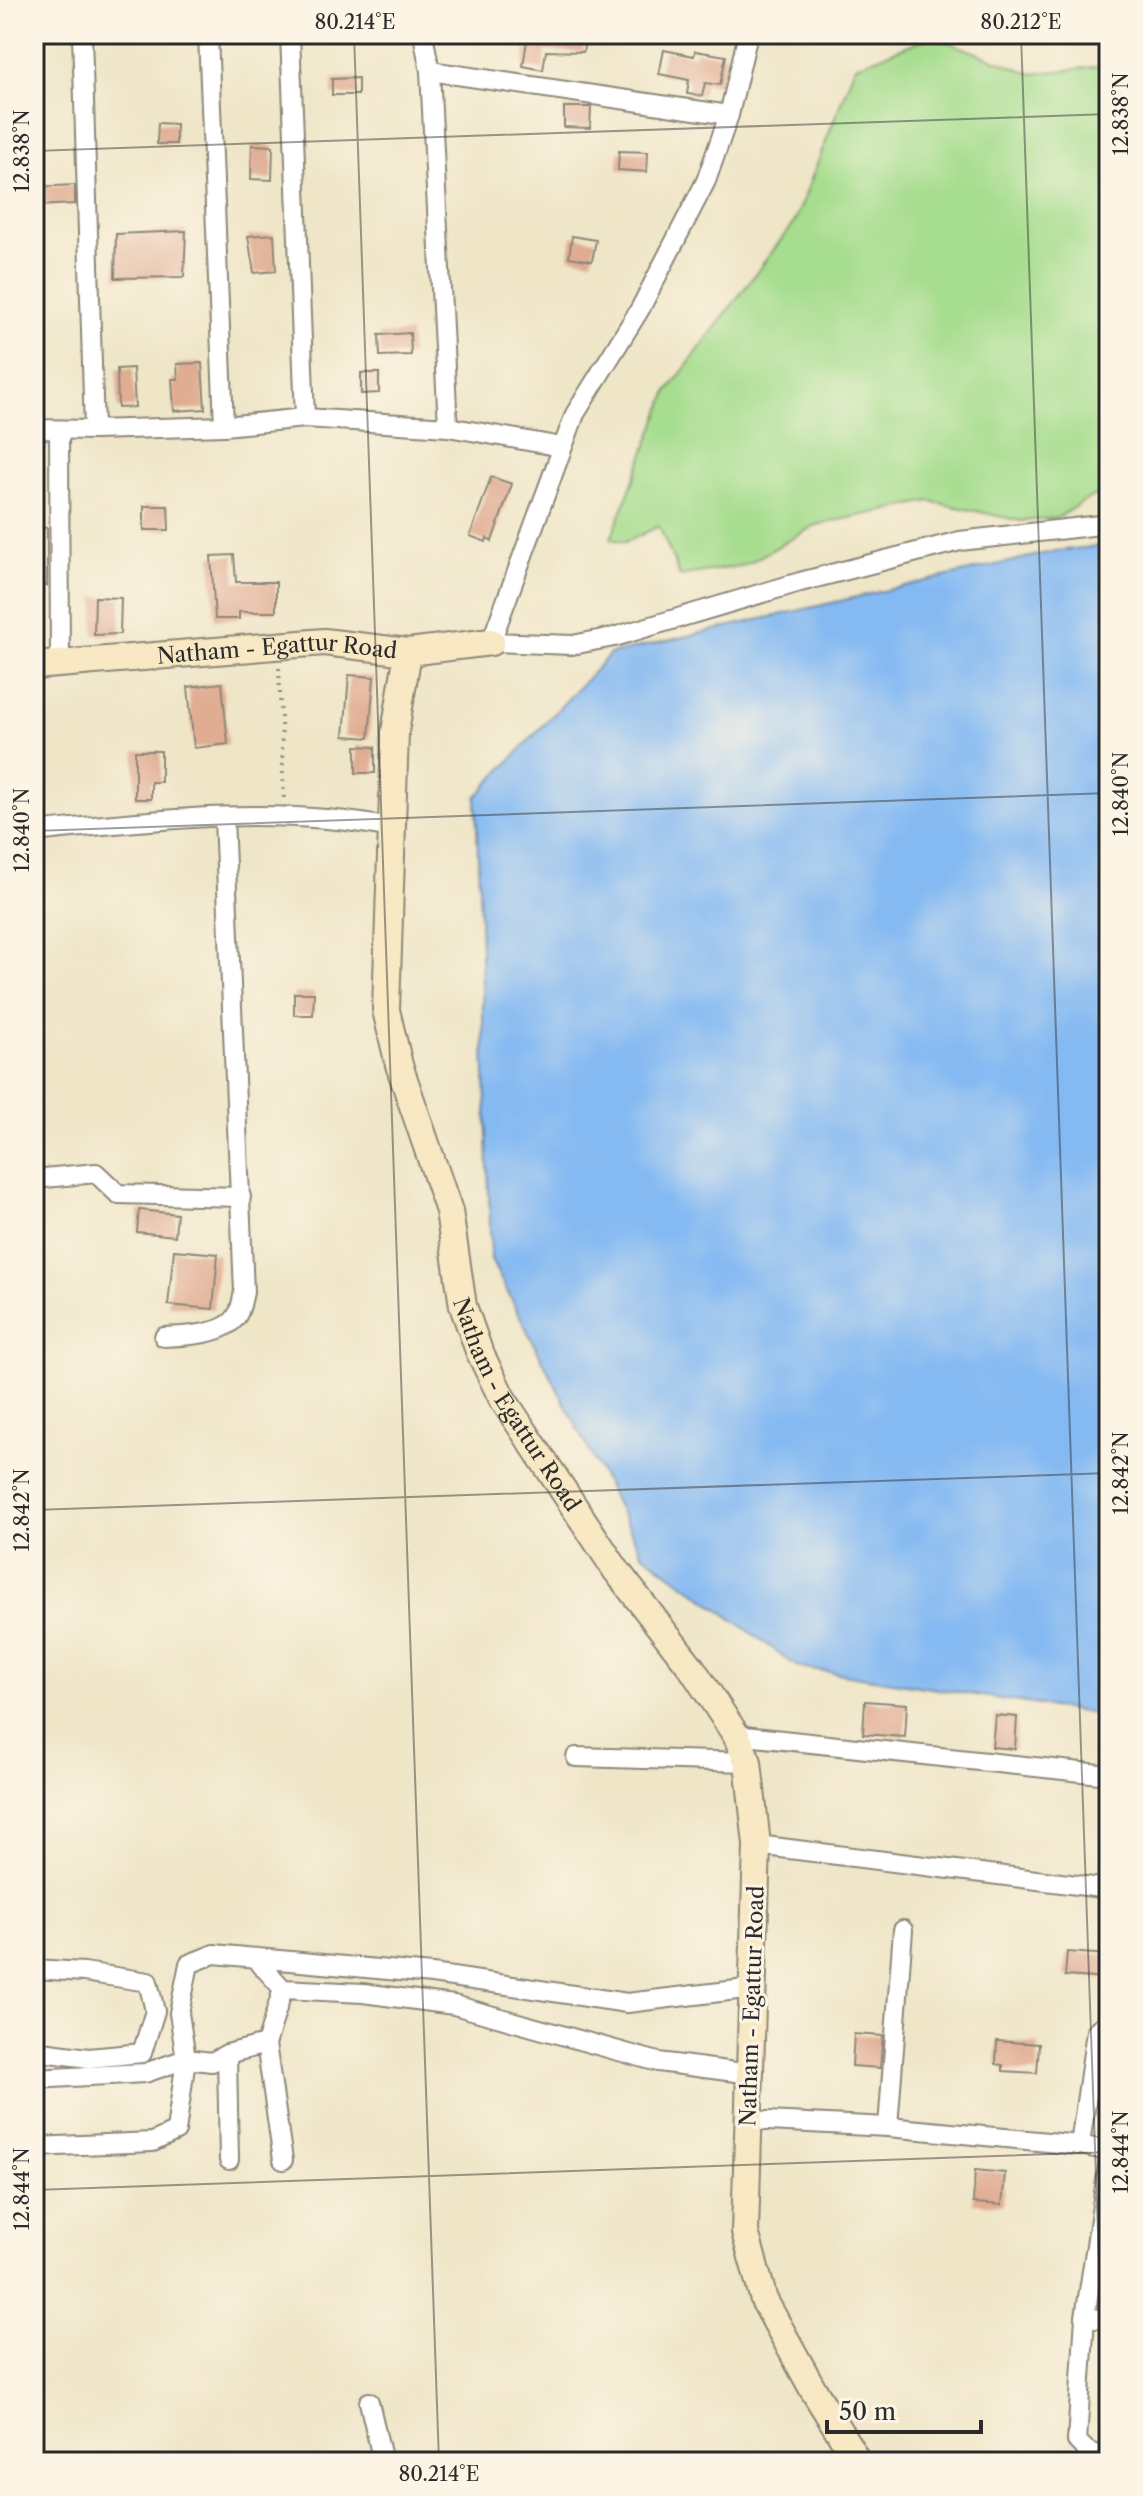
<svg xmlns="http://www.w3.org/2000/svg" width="1143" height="2496" viewBox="0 0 1143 2496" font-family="'Libre Caslon Text',serif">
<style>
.green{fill:#a6dd8e;stroke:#68845c;stroke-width:2}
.water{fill:#84b9f2;stroke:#58728e;stroke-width:2}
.building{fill:#e0ac92}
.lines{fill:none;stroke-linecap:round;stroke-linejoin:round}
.street-casing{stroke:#8d8879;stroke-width:22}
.secondary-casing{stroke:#8d8879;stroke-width:30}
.path{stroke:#8d8879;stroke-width:4;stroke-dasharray:2 6;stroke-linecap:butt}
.street{stroke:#fff;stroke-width:18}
.secondary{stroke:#f8e8c3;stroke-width:26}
.ticks{fill:none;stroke:#2b2b2b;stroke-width:2;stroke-opacity:0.45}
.labels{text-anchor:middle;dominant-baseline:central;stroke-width:6;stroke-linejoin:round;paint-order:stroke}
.street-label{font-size:22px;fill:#2b2b2b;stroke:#fcf5e5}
.neatline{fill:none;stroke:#2b2b2b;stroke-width:3}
.ticks-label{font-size:20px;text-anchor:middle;fill:#2b2b2b}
</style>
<rect width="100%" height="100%" fill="#fcf5e5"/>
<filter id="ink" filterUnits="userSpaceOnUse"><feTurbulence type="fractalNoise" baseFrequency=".0125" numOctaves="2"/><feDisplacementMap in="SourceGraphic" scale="16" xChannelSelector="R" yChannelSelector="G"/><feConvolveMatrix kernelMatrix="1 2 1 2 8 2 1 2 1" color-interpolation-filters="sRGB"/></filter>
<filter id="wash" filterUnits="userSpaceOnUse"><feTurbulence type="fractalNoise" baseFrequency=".006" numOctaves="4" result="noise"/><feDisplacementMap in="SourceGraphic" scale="32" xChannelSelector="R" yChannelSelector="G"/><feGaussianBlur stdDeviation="1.8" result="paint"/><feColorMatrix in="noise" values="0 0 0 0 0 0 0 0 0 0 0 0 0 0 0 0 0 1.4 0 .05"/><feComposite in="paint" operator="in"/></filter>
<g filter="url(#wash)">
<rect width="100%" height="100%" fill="#efe5c7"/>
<path class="green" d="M 932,36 L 1032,74 L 1109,65 L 1109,492 L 1093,496 L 1057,518 L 1021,521 L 930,501 L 816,525 L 745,565 L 680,576 L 659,526 L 626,542 L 611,539 L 668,391 L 795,221 L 855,66 Z"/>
<path class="water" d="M 1109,545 L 1109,1716 L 798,1667 L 642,1553 L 491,1260 L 476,797 L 610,654 L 1056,551 Z"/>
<g id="blocks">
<g class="building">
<path d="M 528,34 L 585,42 L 583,52 L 546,51 L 543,70 L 523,66 Z"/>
<path d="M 664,50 L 694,56 L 695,51 L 726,56 L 720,85 L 705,83 L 702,96 L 687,94 L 689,80 L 659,74 Z"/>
<path d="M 358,78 L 358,95 L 332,95 L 332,79 Z"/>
<path d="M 564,107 L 591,107 L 590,128 L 564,127 Z"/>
<path d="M 158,123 L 176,124 L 176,144 L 157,144 Z"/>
<path d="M 252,145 L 273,146 L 272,180 L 251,179 Z"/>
<path d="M 619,151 L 648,152 L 647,172 L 618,170 Z"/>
<path d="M 75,185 L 75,204 L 34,206 L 34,187 Z"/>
<path d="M 186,231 L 184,277 L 115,278 L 116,234 Z"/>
<path d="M 274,234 L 276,271 L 254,273 L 248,236 Z"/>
<path d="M 572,236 L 596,240 L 592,261 L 569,257 Z"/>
<path d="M 410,333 L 411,355 L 380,356 L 379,335 Z"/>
<path d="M 202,363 L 205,409 L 174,411 L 172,379 L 178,379 L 177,364 Z"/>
<path d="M 133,368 L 135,407 L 118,408 L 117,369 Z"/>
<path d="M 361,373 L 379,373 L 379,393 L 361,394 Z"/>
<path d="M 491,477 L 512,484 L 492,541 L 487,538 L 486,542 L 470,536 Z"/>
<path d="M 144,506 L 168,506 L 169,530 L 144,530 Z"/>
<path d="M 35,527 L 47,528 L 47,586 L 34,585 Z"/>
<path d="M 234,555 L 236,582 L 276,582 L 276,612 L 239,612 L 239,619 L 215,619 L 211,556 Z"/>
<path d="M 95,597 L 121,598 L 120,634 L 94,635 Z"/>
<path d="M 349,675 L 374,677 L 369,738 L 344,736 Z"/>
<path d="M 222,683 L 228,744 L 194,748 L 188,687 Z"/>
<path d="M 356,746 L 375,747 L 375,773 L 356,773 Z"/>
<path d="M 135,751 L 161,751 L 161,782 L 151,782 L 151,799 L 135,799 Z"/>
<path d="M 294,993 L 314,993 L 313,1015 L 294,1015 Z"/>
<path d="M 139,1210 L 177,1214 L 175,1236 L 137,1232 Z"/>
<path d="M 174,1250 L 218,1254 L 213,1309 L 168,1305 Z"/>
<path d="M 865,1701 L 907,1704 L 905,1737 L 863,1734 Z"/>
<path d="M 995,1715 L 1017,1717 L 1015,1749 L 992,1747 Z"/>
<path d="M 1067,1952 L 1109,1955 L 1109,1979 L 1065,1976 Z"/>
<path d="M 854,2034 L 883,2036 L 880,2068 L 852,2066 Z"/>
<path d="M 997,2041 L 1039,2044 L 1037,2073 L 1003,2071 L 1003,2065 L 996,2064 Z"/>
<path d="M 975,2170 L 1005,2173 L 1002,2205 L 973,2203 Z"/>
</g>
</g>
</g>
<g filter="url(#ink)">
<use href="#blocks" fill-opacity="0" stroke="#8d8879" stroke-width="2"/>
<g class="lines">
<defs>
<g id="street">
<path d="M 82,34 L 94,430"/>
<path d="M 208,34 L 224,426"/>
<path d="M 290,34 L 305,418"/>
<path d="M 423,34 L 430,71 L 729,115"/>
<path d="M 748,34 L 729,115 L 706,181 L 640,309 L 575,414 L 491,642 L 572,645 L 614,637 L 800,582 L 960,541 L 1109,524"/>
<path d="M 430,71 L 448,427"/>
<path d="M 34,429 L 94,430 L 224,426 L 305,418 L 448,427 L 562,447"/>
<path d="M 59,430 L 60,664"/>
<path d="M 34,832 C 151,820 274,805 391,828"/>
<path d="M 34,1179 L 96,1173 L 118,1194 L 241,1197"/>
<path d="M 164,1337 C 184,1336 224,1335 236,1317 C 241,1310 242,1300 244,1292 L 224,818"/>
<path d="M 736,1735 L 1109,1775"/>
<path d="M 576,1757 L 748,1762"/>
<path d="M 757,1845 L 1109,1889"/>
<path d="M 255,1958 L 283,1989 L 363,1993 L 454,2005 L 658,2062 L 751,2074"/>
<path d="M 34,1969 L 84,1972 L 148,1982 L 155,2011 L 142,2053 L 89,2058 L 34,2051"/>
<path d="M 283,1989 L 266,2044 L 227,2054 L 212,2062 L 186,2059 L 179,2013 L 189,1964 L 214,1954 L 432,1974 L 627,2003 L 754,1988"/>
<path d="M 266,2044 L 283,2160"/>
<path d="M 227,2054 L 229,2160"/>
<path d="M 34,2079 L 145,2073 L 186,2059 L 176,2131 L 153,2142 L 34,2147"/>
<path d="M 749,2120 L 888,2127 L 1080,2145 L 1109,2151"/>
<path d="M 888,2127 L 903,1930"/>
<path d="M 1080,2145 L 1096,2031 L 1109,2020"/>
<path d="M 1109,2160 L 1085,2317 L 1109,2321"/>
<path d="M 1085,2317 L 1077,2441 L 1087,2451 L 1109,2458"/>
<path d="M 369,2402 L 383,2462"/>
</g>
<g id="secondary">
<path d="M 408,652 L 491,642"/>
<path id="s1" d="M 34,666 L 324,642 L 408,652 L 395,732 L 386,1010 L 399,1065 L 449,1211 L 463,1306 L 479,1351 L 502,1398 L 616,1570 L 691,1667 L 736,1735 L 748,1762 L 757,1845 L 745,2232 L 764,2300 L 814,2391 L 858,2462"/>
</g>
</defs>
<use href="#street" class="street-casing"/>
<use href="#secondary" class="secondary-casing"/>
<path class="path" d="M 279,668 L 284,799"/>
<use href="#street" class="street"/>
<use href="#secondary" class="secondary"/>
</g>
</g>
<path class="ticks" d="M 354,34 L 439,2462M 1021,34 L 1106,2462M 34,151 L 1109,114M 34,831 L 1109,793M 34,1510 L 1109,1473M 34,2190 L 1109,2152"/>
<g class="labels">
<g class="street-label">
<text stroke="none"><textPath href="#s1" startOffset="244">Natham - Egattur Road</textPath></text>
<text stroke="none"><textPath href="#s1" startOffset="1154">Natham - Egattur Road</textPath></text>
<text transform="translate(752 2006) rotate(-88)">Natham - Egattur Road</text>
</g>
</g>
<rect width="1143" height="2496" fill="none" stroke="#fcf5e5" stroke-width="88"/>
<path d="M827 2420v12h154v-12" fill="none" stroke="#2b2b2b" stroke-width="4"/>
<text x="839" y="2420" font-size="24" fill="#2b2b2b" stroke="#fcf5e5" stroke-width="6" paint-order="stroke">50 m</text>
<rect x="44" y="44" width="1055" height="2408" class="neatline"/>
<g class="ticks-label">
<text x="355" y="29">80.214°E</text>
<text x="1021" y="29">80.212°E</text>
<text transform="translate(1121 114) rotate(-90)" y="7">12.838°N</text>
<text transform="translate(22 151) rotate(-90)" y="7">12.838°N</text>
<text transform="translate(1121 794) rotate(-90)" y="7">12.840°N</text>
<text transform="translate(22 830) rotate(-90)" y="7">12.840°N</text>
<text transform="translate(1121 1473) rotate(-90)" y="7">12.842°N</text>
<text transform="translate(22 1510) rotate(-90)" y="7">12.842°N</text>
<text transform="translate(1121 2152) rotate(-90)" y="7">12.844°N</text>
<text transform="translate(22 2189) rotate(-90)" y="7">12.844°N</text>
<text x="439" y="2481">80.214°E</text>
</g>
</svg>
